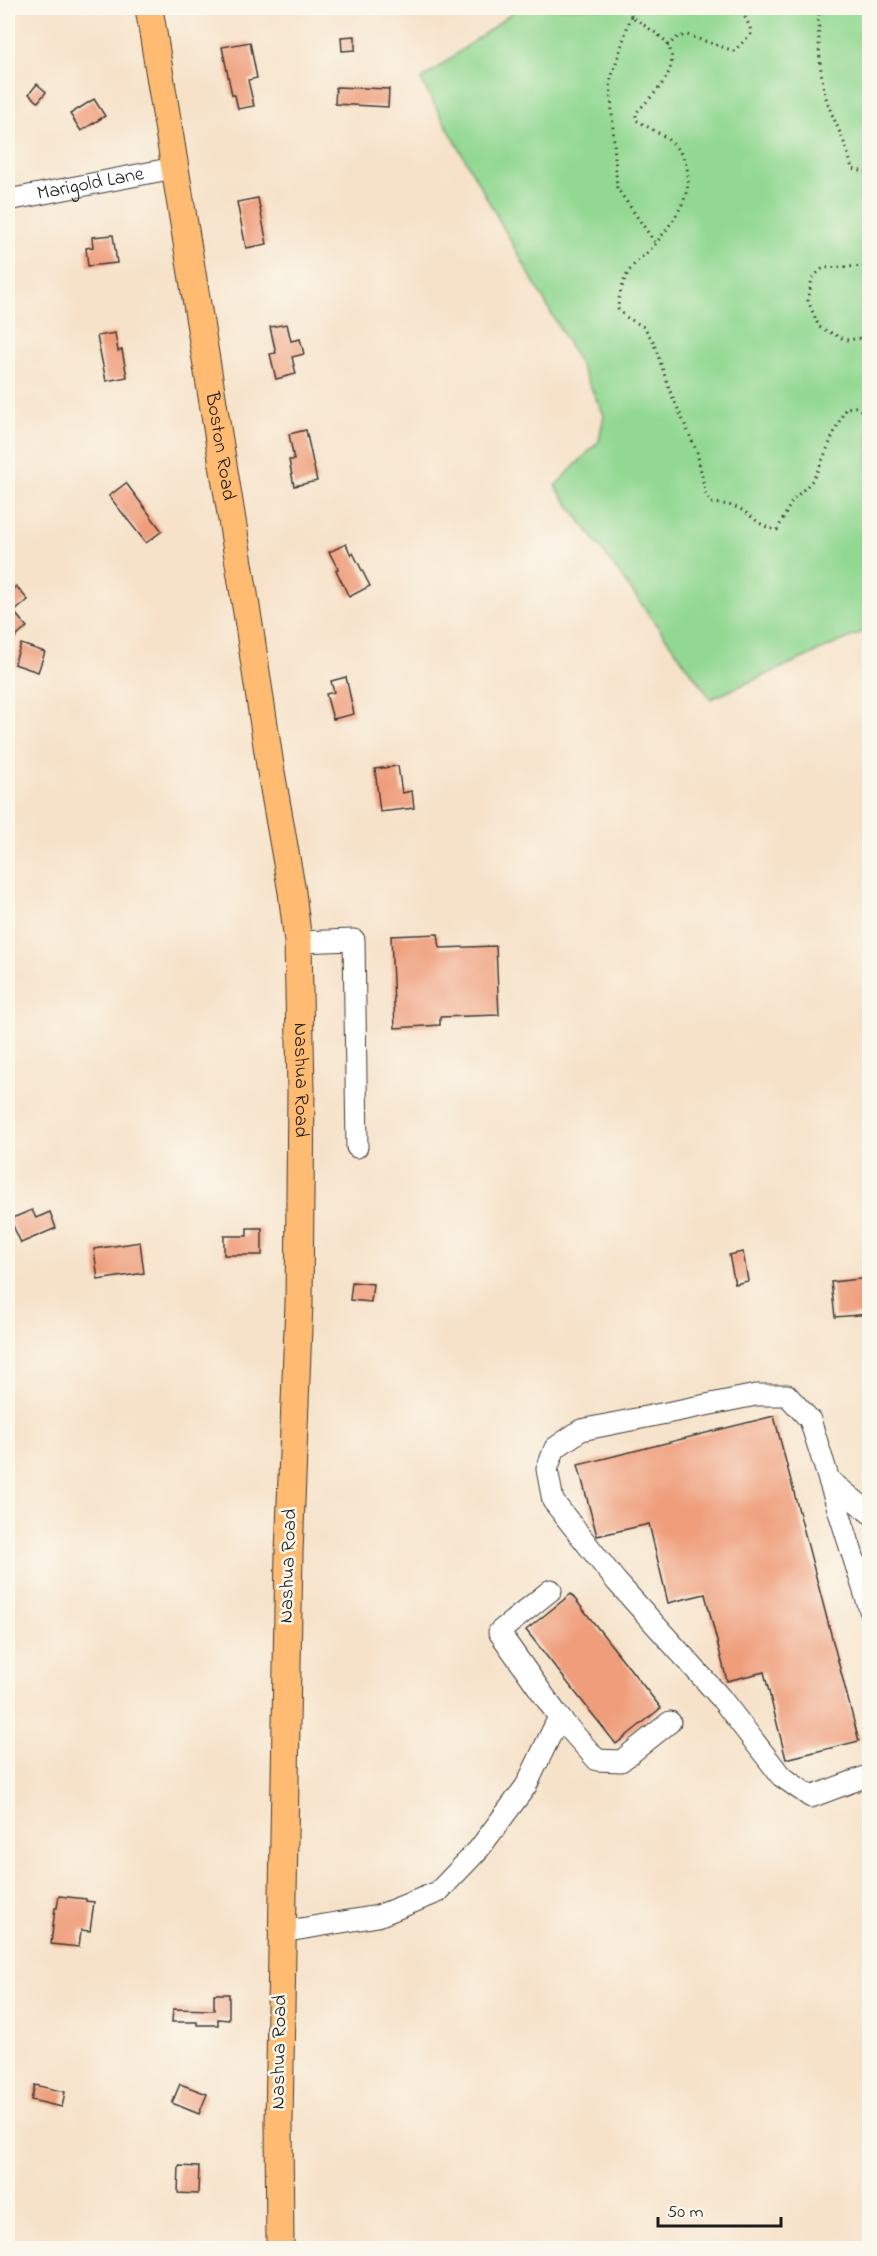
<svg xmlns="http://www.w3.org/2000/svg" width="877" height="2256" viewBox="0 0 877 2256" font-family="'Indie Flower',sans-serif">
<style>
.green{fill:#92d892;stroke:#577a57;stroke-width:1.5}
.building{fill:#ef9d7a}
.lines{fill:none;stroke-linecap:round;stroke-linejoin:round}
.minor-casing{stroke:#3d3a36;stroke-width:23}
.major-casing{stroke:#3d3a36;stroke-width:29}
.path{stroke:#3d3a36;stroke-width:3;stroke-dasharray:1.5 4.5;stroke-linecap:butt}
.minor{stroke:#fff;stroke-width:21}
.major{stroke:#febb71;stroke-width:27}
.labels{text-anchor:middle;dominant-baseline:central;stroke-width:5;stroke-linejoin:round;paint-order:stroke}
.street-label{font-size:20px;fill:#1c1c1c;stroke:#fbf7ec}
</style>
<rect width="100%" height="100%" fill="#fbf7ec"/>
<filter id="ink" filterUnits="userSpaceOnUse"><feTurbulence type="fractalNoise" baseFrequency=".0167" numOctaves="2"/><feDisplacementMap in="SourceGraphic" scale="12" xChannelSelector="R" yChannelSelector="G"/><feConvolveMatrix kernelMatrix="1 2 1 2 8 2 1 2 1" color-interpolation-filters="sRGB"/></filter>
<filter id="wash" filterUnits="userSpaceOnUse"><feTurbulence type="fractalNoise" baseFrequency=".008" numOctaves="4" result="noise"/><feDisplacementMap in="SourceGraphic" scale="24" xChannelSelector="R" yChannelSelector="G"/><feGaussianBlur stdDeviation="1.35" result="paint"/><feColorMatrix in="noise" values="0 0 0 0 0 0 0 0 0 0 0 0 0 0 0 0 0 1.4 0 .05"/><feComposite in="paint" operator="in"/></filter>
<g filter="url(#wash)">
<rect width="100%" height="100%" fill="#f6e2c9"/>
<path class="green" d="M 519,8 L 869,8 L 869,629 L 711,699 L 555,486 L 599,441 L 604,415 L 579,363 L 421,80 Z"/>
<g id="blocks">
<g class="building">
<path d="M 355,36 L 355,50 L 342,51 L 341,37 Z"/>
<path d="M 250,42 L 257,78 L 248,80 L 254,106 L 238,109 L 235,95 L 232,95 L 222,47 Z"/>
<path d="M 37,84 L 46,92 L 38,102 L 29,94 Z"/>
<path d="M 336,87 L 389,89 L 388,107 L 335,104 Z"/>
<path d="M 94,99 L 105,116 L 81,131 L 70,114 Z"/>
<path d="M 258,198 L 267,244 L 246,248 L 237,202 Z"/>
<path d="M 113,235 L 117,263 L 88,266 L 86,248 L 93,247 L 92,237 Z"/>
<path d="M 287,324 L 291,341 L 300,339 L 304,354 L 292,357 L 296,374 L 276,379 L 270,354 L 276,353 L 270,327 Z"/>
<path d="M 115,333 L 118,351 L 122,350 L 127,377 L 106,381 L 97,336 Z"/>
<path d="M 306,430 L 317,481 L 294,486 L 289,460 L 294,460 L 289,434 Z"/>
<path d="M 126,483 L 162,531 L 146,543 L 109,496 Z"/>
<path d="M 346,544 L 351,555 L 353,553 L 370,586 L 349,597 L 336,570 L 338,569 L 329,552 Z"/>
<path d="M 16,586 L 28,600 L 14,612 L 27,627 L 8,644 L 8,594 Z"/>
<path d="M 21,644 L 45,652 L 38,672 L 14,664 Z"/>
<path d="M 346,677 L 354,714 L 333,719 L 326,694 L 334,692 L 331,681 Z"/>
<path d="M 398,766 L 402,793 L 412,791 L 414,808 L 380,812 L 375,769 Z"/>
<path d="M 438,934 L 440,948 L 496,946 L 499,1015 L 440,1017 L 440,1025 L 395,1028 L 391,936 Z"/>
<path d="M 32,1210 L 36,1218 L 50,1212 L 56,1228 L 21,1243 L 10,1219 Z"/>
<path d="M 247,1228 L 262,1228 L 262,1255 L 224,1255 L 224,1236 L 247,1236 Z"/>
<path d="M 140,1242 L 144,1273 L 98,1280 L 94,1249 Z"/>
<path d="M 743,1252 L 748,1281 L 735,1284 L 729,1255 Z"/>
<path d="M 870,1278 L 870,1314 L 835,1317 L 831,1282 Z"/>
<path d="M 352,1282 L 373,1284 L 371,1302 L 350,1300 Z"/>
<path d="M 774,1416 L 859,1741 L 786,1759 L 764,1672 L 727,1681 L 705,1594 L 668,1603 L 649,1524 L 597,1536 L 578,1465 Z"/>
<path d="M 571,1594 L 661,1708 L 616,1744 L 526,1630 Z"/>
<path d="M 59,1896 L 86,1899 L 86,1901 L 94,1902 L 90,1931 L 81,1930 L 79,1947 L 51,1944 L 55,1908 L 57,1908 Z"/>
<path d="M 214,1994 L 229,1994 L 229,2020 L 218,2019 L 218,2025 L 197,2025 L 197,2022 L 172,2022 L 173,2009 L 214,2010 Z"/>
<path d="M 180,2084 L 207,2094 L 199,2114 L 172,2103 Z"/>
<path d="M 35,2085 L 65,2092 L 62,2107 L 31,2100 Z"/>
<path d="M 179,2166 L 199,2167 L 198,2194 L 178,2193 Z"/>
</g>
</g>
</g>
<g filter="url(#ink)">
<use href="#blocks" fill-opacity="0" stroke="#3d3a36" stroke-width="1.5"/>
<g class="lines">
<defs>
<g id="minor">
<path id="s1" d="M 8,200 L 174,168"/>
<path d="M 298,942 L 354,940 L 357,1147"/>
<path d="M 829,1480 L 870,1513"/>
<path d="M 870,1610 L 810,1420 L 787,1395 L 756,1395 L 581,1430 L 555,1448 L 547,1469 L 553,1501 L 616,1581 L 720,1697 L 781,1776 L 811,1797 L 870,1775"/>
<path d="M 559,1717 L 597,1760 L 621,1761 L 670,1722"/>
<path d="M 282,1932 L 378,1916 L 438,1892 L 479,1849 L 526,1786 L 559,1717 L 499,1632 L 551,1590"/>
</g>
<g id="major">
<path id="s2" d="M 149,8 L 249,625 L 271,772 L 292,892 L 298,942 L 301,1091 L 299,1303 L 289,1553 L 279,2122 L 280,2248"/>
</g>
</defs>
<use href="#minor" class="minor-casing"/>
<use href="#major" class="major-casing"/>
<g class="path">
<path d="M 631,8 L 631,16 C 640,23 659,34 665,41 C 686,68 652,95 636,113 L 636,120 C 647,127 661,133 671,142 C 706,176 681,212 656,243 C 650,252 640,257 633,266 C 624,276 618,296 618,309 L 626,317 L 644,327 L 653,341 L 670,391 L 697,452 L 706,496 L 712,503 C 722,504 730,504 740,509 C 753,516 761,528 777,530 C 782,521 786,513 790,505 C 796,494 809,487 815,476 C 826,454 834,430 846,408 L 855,407 L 870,415"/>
<path d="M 819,8 C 818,34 819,79 828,104 C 837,128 846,142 852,169 L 870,173"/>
<path d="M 631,16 L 610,82 L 617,188 L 656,244"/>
<path d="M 667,46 L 678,37 L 687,35 L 734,51 L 751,34 L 750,27 L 740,8"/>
<path d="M 870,266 L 823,268 L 812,278 L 808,301 L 819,327 L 846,340 L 870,337"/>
</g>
<use href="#minor" class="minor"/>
<use href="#major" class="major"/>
</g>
</g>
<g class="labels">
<g class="street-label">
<text stroke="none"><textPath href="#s1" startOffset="84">Marigold Lane</textPath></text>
<text stroke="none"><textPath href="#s2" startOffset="444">Boston Road</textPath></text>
<text stroke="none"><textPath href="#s2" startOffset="1084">Nashua Road</textPath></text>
<text transform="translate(289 1566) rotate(-88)">Nashua Road</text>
<text transform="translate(280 2052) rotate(-89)">Nashua Road</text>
</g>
</g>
<rect width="877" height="2256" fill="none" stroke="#fbf7ec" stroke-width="30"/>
<path d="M658 2217v9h123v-9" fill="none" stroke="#1c1c1c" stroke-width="3"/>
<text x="667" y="2217" font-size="18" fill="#1c1c1c" stroke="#fbf7ec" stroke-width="4.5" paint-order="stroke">50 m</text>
</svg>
